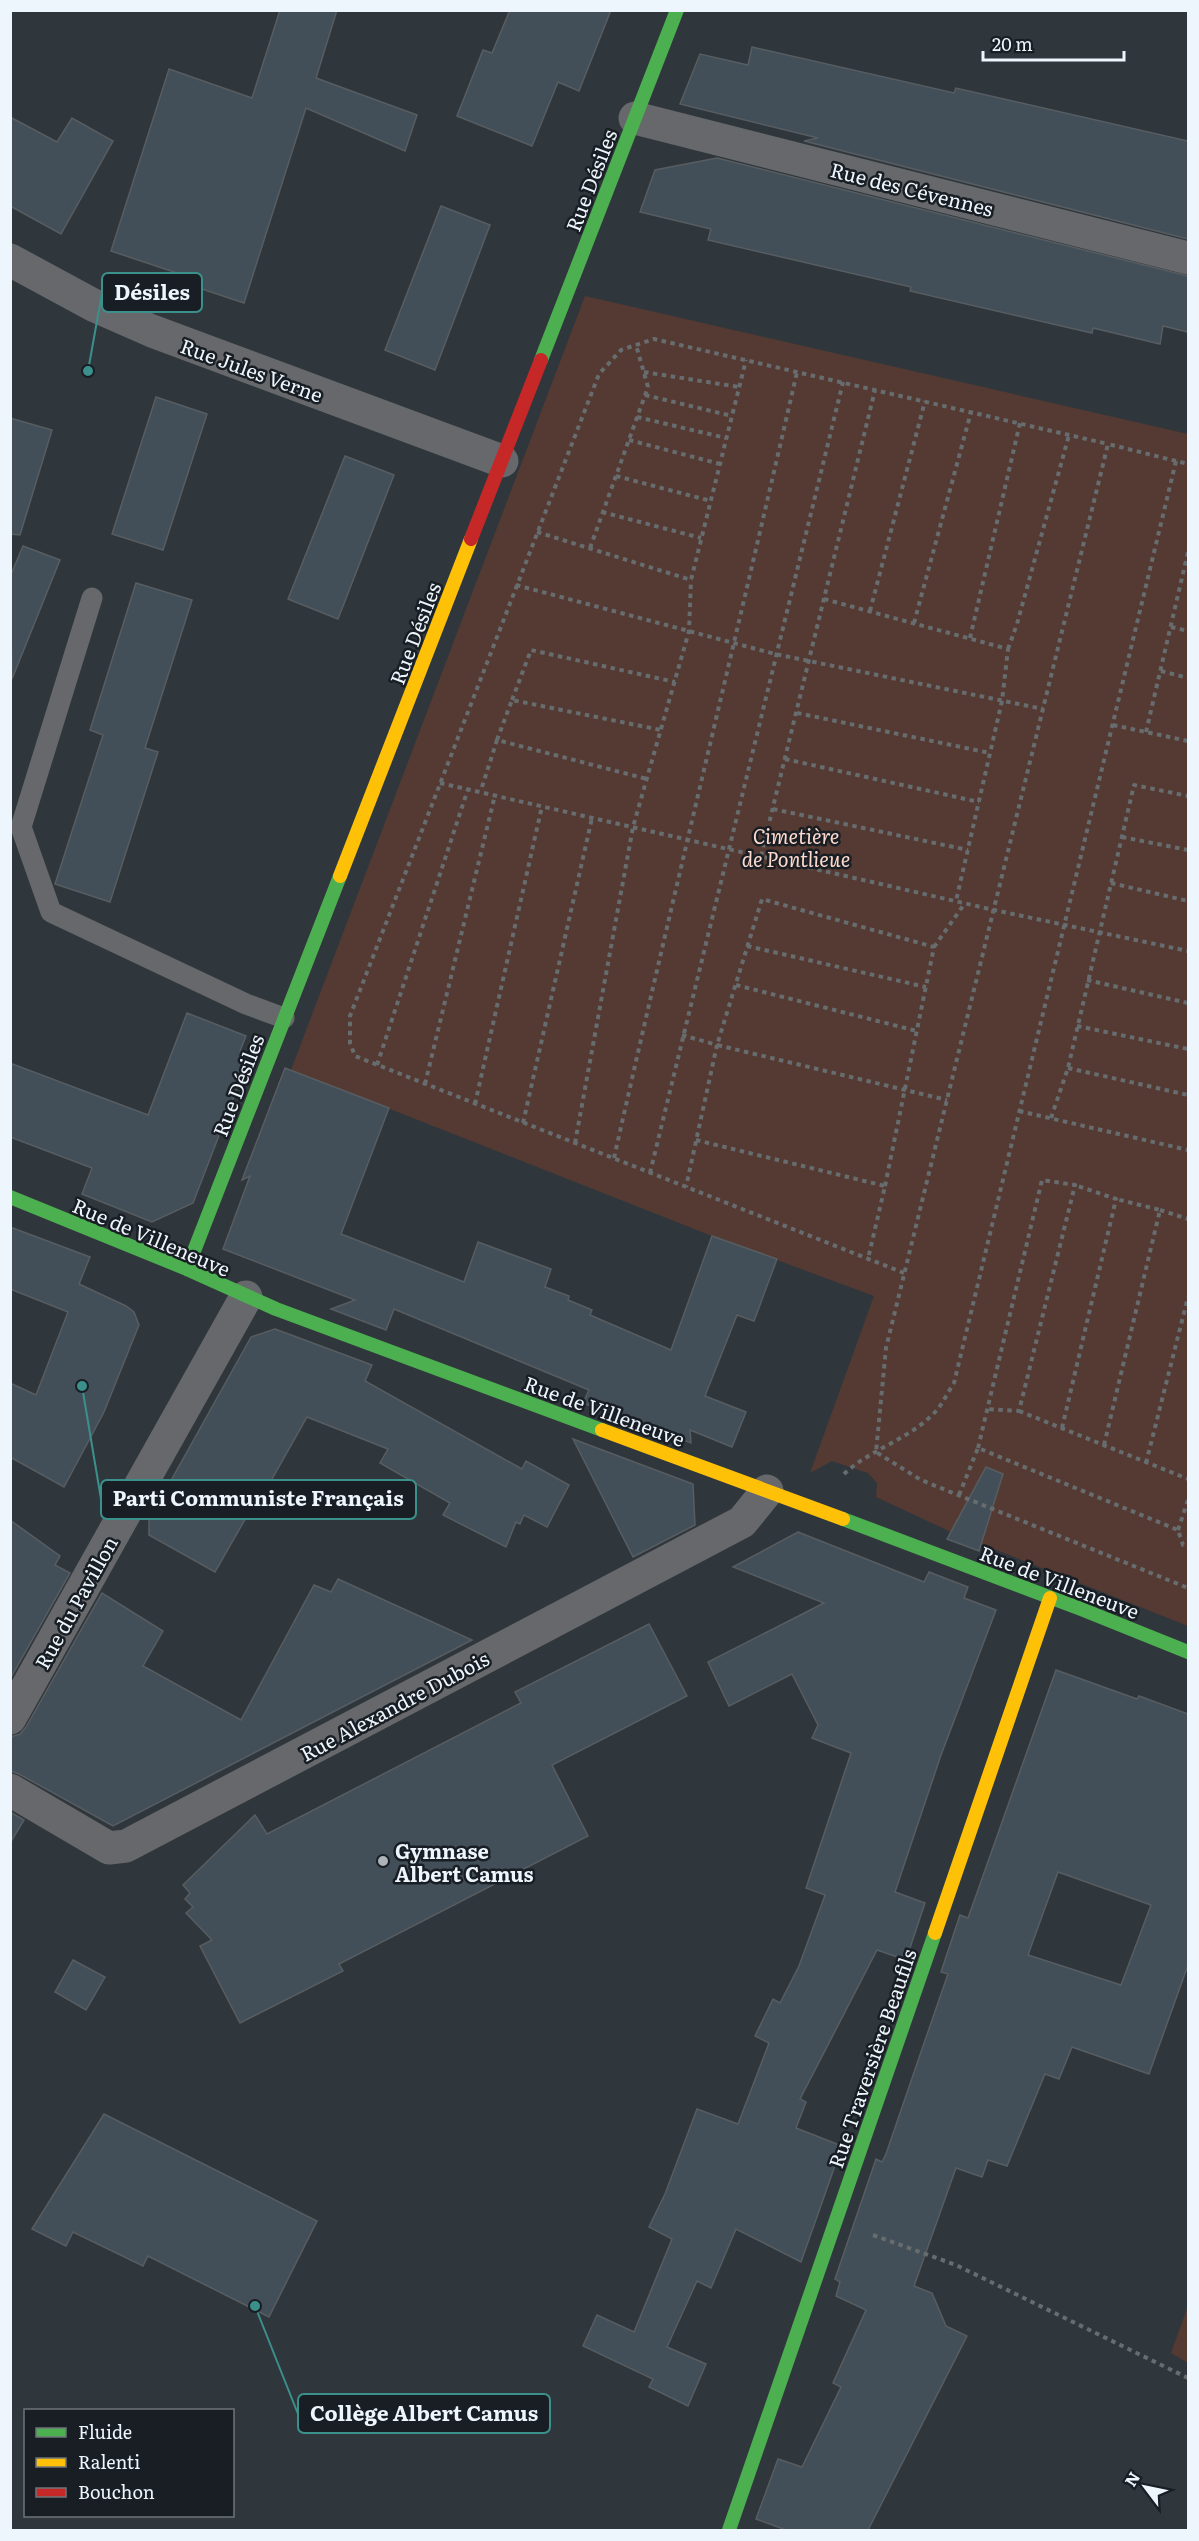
<svg xmlns="http://www.w3.org/2000/svg" width="1199" height="2541" viewBox="0 0 1199 2541" font-family="Literata,serif">
<style>
.green{fill:#543a32}
.building{fill:#424f59;stroke:#575d61;stroke-width:1.5;fill-rule:evenodd}
.lines{fill:none;stroke-linecap:round;stroke-linejoin:round}
.path{stroke:#676c6f;stroke-width:4;stroke-dasharray:4.5 4.5;stroke-linecap:butt}
.lane{stroke:#66686b;stroke-width:21}
.street{stroke:#66686b;stroke-width:33}
.fast{stroke:#4caf50;stroke-width:14}
.slow{stroke:#ffc107;stroke-width:14}
.jam{stroke:#c62828;stroke-width:14}
.poi-dot{fill:#acb3b9;stroke:#181e23;stroke-width:2}
.labels{text-anchor:middle;dominant-baseline:central;stroke-width:5;stroke-linejoin:round;paint-order:stroke}
.street-label{font-size:20px;fill:#eef6fd;stroke:#181e23}
.park-label{font-size:20px;font-style:italic;fill:#fed9cd;stroke:#181e23}
.poi-label{font-size:20px;font-weight:bold;fill:#eef6fd;stroke:#181e23;text-anchor:start}
.leader{fill:none;stroke:#3c908b;stroke-width:2}
.callout-dot{fill:#3c908b;stroke:#181e23;stroke-width:2}
.callout{fill:#181e23;stroke:#3c908b;stroke-width:2}
.callout-label{font-size:21px;text-anchor:middle;font-weight:bold;fill:#eef6fd}
</style>
<rect width="100%" height="100%" fill="#30373c"/>
<g class="green">
<path d="M 585,296 L 1188,434 L 1188,1626 L 951,1532 L 876,1497 L 877,1483 L 868,1473 L 832,1461 L 810,1473 L 874,1296 L 712,1236 L 291,1070 Z"/>
<path d="M 1188,2306 L 1188,2363 L 1171,2353 Z"/>
</g>
<g class="building">
<path d="M 280,10 L 337,10 L 316,78 L 417,115 L 405,151 L 306,108 L 244,303 L 193,286 L 195,279 L 111,251 L 169,69 L 252,98 Z"/>
<path d="M 510,10 L 611,10 L 579,91 L 558,82 L 532,146 L 457,116 L 483,50 L 492,53 Z"/>
<path d="M 752,47 L 954,93 L 956,88 L 1188,141 L 1188,239 L 804,141 L 818,138 L 680,104 L 700,54 L 748,65 Z"/>
<path d="M 10,117 L 57,142 L 72,118 L 113,141 L 61,234 L 10,206 Z"/>
<path d="M 717,158 L 1188,276 L 1188,332 L 1163,326 L 1160,344 L 1093,328 L 1092,333 L 910,291 L 911,287 L 708,240 L 711,229 L 640,212 L 655,170 Z"/>
<path d="M 441,206 L 490,225 L 435,370 L 385,350 Z"/>
<path d="M 156,397 L 207,414 L 163,550 L 112,534 Z"/>
<path d="M 10,418 L 52,430 L 20,535 L 10,534 Z"/>
<path d="M 345,456 L 394,475 L 338,619 L 288,599 Z"/>
<path d="M 23,546 L 60,560 L 12,679 L 10,577 Z"/>
<path d="M 136,583 L 192,600 L 145,748 L 158,752 L 110,902 L 55,884 L 103,735 L 90,730 Z"/>
<path d="M 187,1013 L 246,1036 L 240,1051 L 250,1055 L 193,1203 L 152,1222 L 82,1194 L 92,1168 L 10,1137 L 10,1063 L 148,1115 Z"/>
<path d="M 285,1068 L 389,1108 L 341,1234 L 464,1282 L 478,1242 L 551,1269 L 545,1287 L 569,1296 L 568,1300 L 592,1310 L 590,1315 L 671,1350 L 712,1236 L 777,1259 L 754,1321 L 737,1315 L 705,1396 L 746,1412 L 732,1447 L 690,1430 L 691,1443 L 583,1403 L 589,1390 L 394,1309 L 386,1330 L 331,1309 L 355,1300 L 223,1249 L 250,1176 L 242,1180 Z"/>
<path d="M 10,1227 L 90,1257 L 79,1284 L 126,1306 L 134,1312 L 139,1325 L 104,1412 L 64,1487 L 10,1457 L 10,1383 L 36,1395 L 68,1312 L 10,1289 Z"/>
<path d="M 275,1329 L 372,1365 L 365,1381 L 522,1469 L 526,1461 L 569,1485 L 547,1527 L 524,1515 L 520,1524 L 516,1522 L 506,1547 L 443,1515 L 450,1503 L 380,1463 L 388,1449 L 307,1417 L 258,1504 L 255,1502 L 215,1572 L 149,1535 L 149,1520 L 251,1337 Z"/>
<path d="M 573,1439 L 693,1484 L 695,1525 L 633,1557 Z"/>
<path d="M 986,1467 L 1003,1474 L 979,1551 L 947,1539 Z"/>
<path d="M 10,1520 L 60,1556 L 55,1565 L 70,1573 L 10,1679 Z"/>
<path d="M 798,1532 L 924,1582 L 929,1572 L 968,1587 L 964,1598 L 996,1610 L 941,1755 L 895,1892 L 925,1903 L 906,1960 L 877,1950 L 800,2099 L 806,2102 L 796,2128 L 842,2146 L 801,2262 L 736,2229 L 711,2288 L 697,2281 L 667,2347 L 706,2364 L 688,2406 L 649,2387 L 653,2379 L 583,2346 L 597,2315 L 634,2332 L 672,2239 L 649,2227 L 665,2194 L 697,2109 L 738,2124 L 769,2043 L 755,2036 L 773,1999 L 780,2003 L 799,1966 L 825,1895 L 806,1888 L 851,1753 L 812,1738 L 818,1725 L 792,1674 L 729,1706 L 708,1662 L 824,1603 L 733,1567 Z"/>
<path d="M 338,1579 L 472,1640 L 113,1826 L 19,1774 L 10,1771 L 10,1737 L 20,1734 L 26,1727 L 102,1593 L 163,1631 L 143,1666 L 241,1720 L 314,1585 L 331,1592 Z"/>
<path d="M 649,1624 L 687,1696 L 552,1765 L 588,1836 L 339,1964 L 343,1971 L 240,2023 L 200,1946 L 212,1940 L 186,1913 L 193,1907 L 185,1899 L 190,1893 L 183,1885 L 255,1815 L 267,1834 L 521,1703 L 515,1692 Z"/>
<path d="M 1056,1670 L 1137,1699 L 1139,1696 L 1188,1714 L 1188,1965 L 1149,2074 L 1072,2047 L 1059,2079 L 1045,2074 L 1007,2166 L 988,2160 L 982,2177 L 956,2168 L 914,2286 L 932,2293 L 946,2326 L 967,2336 L 868,2530 L 786,2530 L 756,2519 L 778,2459 L 802,2467 L 841,2387 L 833,2383 L 866,2310 L 836,2296 L 840,2282 L 835,2279 L 876,2159 L 882,2162 L 886,2154 L 922,2049 L 948,1974 L 941,1972 L 960,1915 L 968,1918 ZM 1058,1872 L 1151,1905 L 1121,1985 L 1028,1955 Z"/>
<path d="M 10,1812 L 24,1820 L 10,1843 Z"/>
<path d="M 73,1960 L 105,1977 L 86,2010 L 55,1992 Z"/>
<path d="M 104,2114 L 317,2221 L 269,2317 L 148,2256 L 143,2266 L 73,2232 L 66,2246 L 32,2229 Z"/>
</g>
<g class="lines">
<g class="path">
<path d="M 644,372 L 739,387"/>
<path d="M 645,395 L 732,416"/>
<path d="M 637,417 L 726,438"/>
<path d="M 629,440 L 720,464"/>
<path d="M 1176,461 L 1108,444 L 886,1348 L 876,1452 L 921,1480 L 1188,1588"/>
<path d="M 616,476 L 711,501"/>
<path d="M 602,512 L 701,538"/>
<path d="M 537,532 L 691,580 L 746,360"/>
<path d="M 590,548 L 648,387 L 636,345"/>
<path d="M 516,585 L 775,654 L 1043,709"/>
<path d="M 824,599 L 1008,649 L 1002,701 L 956,901"/>
<path d="M 870,611 L 925,401"/>
<path d="M 914,623 L 971,412"/>
<path d="M 1171,627 L 1188,631"/>
<path d="M 970,638 L 1020,423"/>
<path d="M 1008,649 L 1017,624 L 1069,435"/>
<path d="M 1161,671 L 1188,678"/>
<path d="M 512,700 L 531,650 L 675,682"/>
<path d="M 797,713 L 990,753"/>
<path d="M 1113,725 L 1188,741"/>
<path d="M 1146,732 L 1188,552"/>
<path d="M 497,740 L 512,700 L 661,730"/>
<path d="M 785,759 L 979,802"/>
<path d="M 440,783 L 994,910 L 1188,951"/>
<path d="M 482,787 L 497,740 L 647,779"/>
<path d="M 773,809 L 968,850"/>
<path d="M 1122,837 L 1188,850"/>
<path d="M 761,856 L 875,390"/>
<path d="M 1111,883 L 1188,901"/>
<path d="M 747,946 L 926,987"/>
<path d="M 934,947 L 965,903"/>
<path d="M 1087,980 L 1188,1003"/>
<path d="M 736,985 L 917,1031"/>
<path d="M 1077,1026 L 1188,1049"/>
<path d="M 682,1035 L 717,1045 L 686,1187"/>
<path d="M 377,1065 L 468,789"/>
<path d="M 1068,1068 L 1188,1095"/>
<path d="M 425,1084 L 495,795"/>
<path d="M 475,1104 L 542,806"/>
<path d="M 1019,1111 L 1188,1150"/>
<path d="M 1051,1118 L 1068,1068 L 1134,785 L 1188,796"/>
<path d="M 523,1123 L 592,818"/>
<path d="M 696,1140 L 885,1186 L 868,1259"/>
<path d="M 575,1143 L 633,827 L 689,631 L 691,580"/>
<path d="M 614,1158 C 673,896 737,634 797,372"/>
<path d="M 650,1173 L 843,382"/>
<path d="M 885,1186 L 934,947 L 762,899 L 717,1045 L 947,1100"/>
<path d="M 1160,1210 L 1188,1219"/>
<path d="M 904,1273 L 355,1056 L 350,1043 L 350,1016 L 599,374 L 621,350 L 654,339 L 1108,444"/>
<path d="M 1019,1411 L 1188,1479"/>
<path d="M 1062,1428 L 1116,1199 L 1075,1185"/>
<path d="M 1104,1445 L 1160,1210 L 1116,1199"/>
<path d="M 978,1448 L 1042,1180 L 1075,1185 L 1019,1411 L 987,1409"/>
<path d="M 1146,1463 L 1188,1297"/>
<path d="M 844,1474 C 870,1449 911,1439 936,1411 C 943,1403 948,1392 954,1383 L 1176,461 L 1188,464"/>
<path d="M 959,1495 L 978,1448 L 1178,1530 L 1183,1545 L 1188,1547"/>
<path d="M 1178,1530 L 1188,1500"/>
<path d="M 873,2235 L 956,2265 L 1188,2378"/>
</g>
<path class="lane" d="M 92,598 L 21,827 L 51,912 L 246,1004 L 284,1018"/>
<g class="street">
<path d="M 635,118 L 1188,258"/>
<path d="M 10,260 L 95,306 L 152,331 L 502,461"/>
<path d="M 10,1718 L 246,1297"/>
<path d="M 10,1790 L 109,1848 L 126,1846 L 742,1522 L 767,1491"/>
</g>
<g class="fast">
<path d="M 541,360 L 677,10"/>
<path d="M 10,1197 L 187,1269 L 276,1309 L 602,1430"/>
<path d="M 187,1269 L 340,876"/>
<path d="M 843,1519 L 1081,1609 L 1188,1652"/>
<path d="M 729,2530 L 935,1933"/>
</g>
<g class="slow">
<path d="M 340,876 L 471,539"/>
<path d="M 602,1430 L 843,1519"/>
<path d="M 935,1933 L 1050,1598"/>
</g>
<path class="jam" d="M 471,539 L 541,360"/>
</g>
<circle class="poi-dot" cx="383" cy="1861" r="6"/>
<g class="labels">
<g class="street-label">
<text transform="translate(590 180) rotate(-69)">Rue Désiles</text>
<text transform="translate(912 188) rotate(14)">Rue des Cévennes</text>
<text transform="translate(252 369) rotate(20)">Rue Jules Verne</text>
<text transform="translate(414 633) rotate(-69)">Rue Désiles</text>
<text transform="translate(237 1085) rotate(-69)">Rue Désiles</text>
<text transform="translate(152 1236) rotate(23)">Rue de Villeneuve</text>
<text transform="translate(605 1410) rotate(20)">Rue de Villeneuve</text>
<text transform="translate(1060 1581) rotate(21)">Rue de Villeneuve</text>
<text transform="translate(75 1602) rotate(-61)">Rue du Pavillon</text>
<text transform="translate(394 1705) rotate(-28)">Rue Alexandre Dubois</text>
<text transform="translate(871 2058) rotate(-71)">Rue Traversière Beaufils</text>
</g>
<g class="park-label">
<text x="796" y="835">Cimetière<tspan x="796" dy="23">de Pontlieue</tspan></text>
</g>
<g class="poi-label">
<text x="395" y="1850">Gymnase<tspan x="395" dy="23">Albert Camus</tspan></text>
</g>
</g>
<path class="leader" d="M88 371L102 293M82 1386L101 1499M255 2306L298 2414"/>
<g class="callout-dot">
<circle cx="88" cy="371" r="6"/>
<circle cx="82" cy="1386" r="6"/>
<circle cx="255" cy="2306" r="6"/>
</g>
<g class="callout">
<rect x="102" y="273" width="100" height="39" rx="6"/>
<rect x="101" y="1480" width="315" height="39" rx="6"/>
<rect x="298" y="2394" width="252" height="39" rx="6"/>
</g>
<g class="callout-label">
<text x="152" y="300">Désiles</text>
<text x="258" y="1506">Parti Communiste Français</text>
<text x="424" y="2421">Collège Albert Camus</text>
</g>
<rect width="1199" height="2541" fill="none" stroke="#eef6fd" stroke-width="24"/>
<rect x="24" y="2409" width="210" height="108" fill="#181e23" stroke="#6e747a" stroke-width="1.5"/>
<rect x="36" y="2428" width="30" height="9" fill="#4caf50" stroke="#6e747a" stroke-width="1.5"/>
<text x="78" y="2439" font-size="18" fill="#eef6fd">Fluide</text>
<rect x="36" y="2458" width="30" height="9" fill="#ffc107" stroke="#6e747a" stroke-width="1.5"/>
<text x="78" y="2469" font-size="18" fill="#eef6fd">Ralenti</text>
<rect x="36" y="2488" width="30" height="9" fill="#c62828" stroke="#6e747a" stroke-width="1.5"/>
<text x="78" y="2499" font-size="18" fill="#eef6fd">Bouchon</text>
<g transform="translate(1145 2487) rotate(302)" stroke="#181e23" stroke-width="4.5" paint-order="stroke">
<path d="M0-4.5L10 22L0 15L-10 22Z" fill="#eef6fd"/>
<text y="-9" font-size="16" font-weight="bold" text-anchor="middle" fill="#eef6fd">N</text>
</g>
<path d="M983 51v9h141v-9" fill="none" stroke="#eef6fd" stroke-width="3"/>
<text x="992" y="51" font-size="18" fill="#eef6fd" stroke="#181e23" stroke-width="4.5" paint-order="stroke">20 m</text>
</svg>
